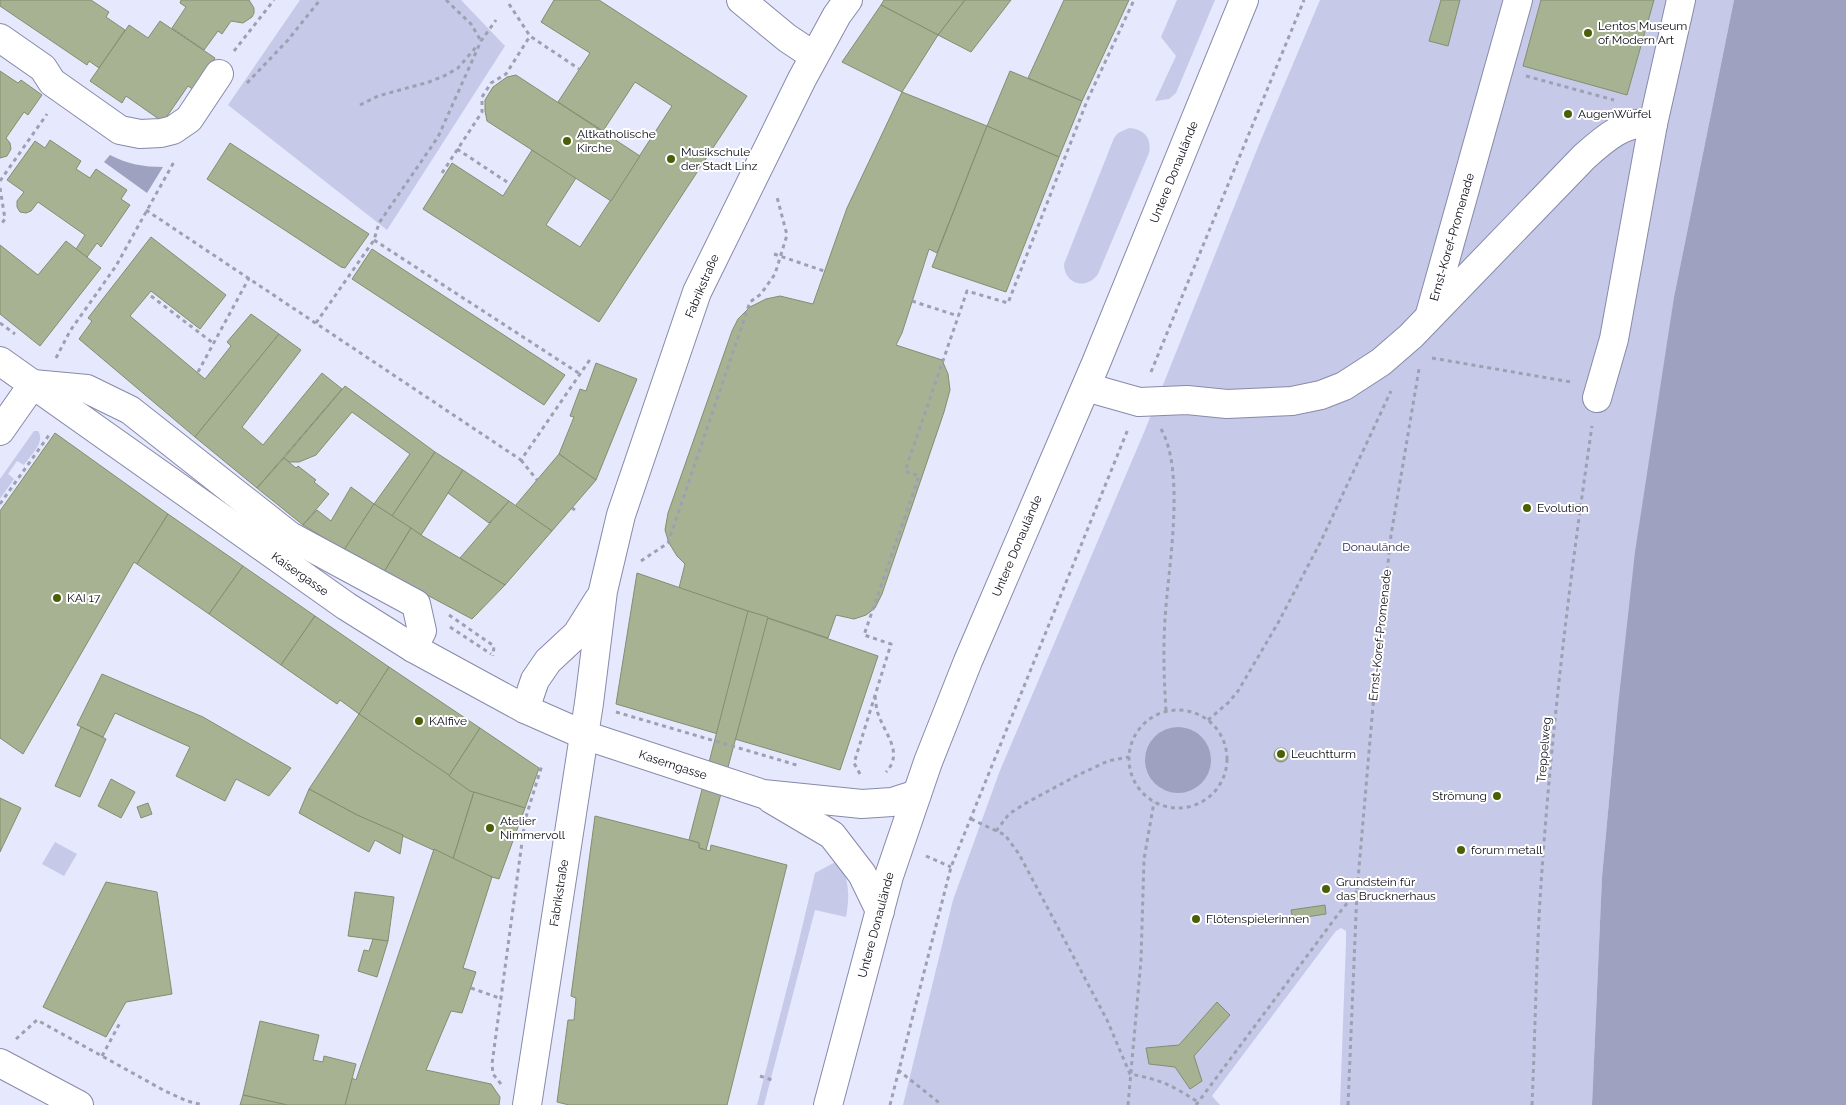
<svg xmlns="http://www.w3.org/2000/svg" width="1846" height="1105" viewBox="0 0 1846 1105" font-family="Raleway,sans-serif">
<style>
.green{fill:#c7c9e9}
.water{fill:#9fa1c0}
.building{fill:#a7b293;stroke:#838e6f}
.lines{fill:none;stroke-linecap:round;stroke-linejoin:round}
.minor-casing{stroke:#878aa9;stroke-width:30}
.major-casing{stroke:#878aa9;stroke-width:30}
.path{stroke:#9ea0b1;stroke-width:3;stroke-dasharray:4 4;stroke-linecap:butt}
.minor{stroke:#fff;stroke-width:28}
.major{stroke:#fff;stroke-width:28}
.poi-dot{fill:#4b5f06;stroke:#fff;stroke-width:2}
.labels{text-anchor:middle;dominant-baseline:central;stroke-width:4;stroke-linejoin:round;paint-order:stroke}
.poi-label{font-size:12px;fill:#0c0c17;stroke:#fff;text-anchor:start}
.street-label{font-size:12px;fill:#0c0c17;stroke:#fff}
.park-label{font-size:12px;fill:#292953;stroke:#fff}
</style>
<rect width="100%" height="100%" fill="#e6e8fd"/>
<g class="green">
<path d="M 300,0 L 461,0 L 505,46 L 387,230 L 228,105 Z"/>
<path d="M 1177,0 L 1215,0 L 1176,93 L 1169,99 L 1155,101 L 1176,56 L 1161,37 Z"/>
<path d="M 1320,0 L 1734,0 L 1674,297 L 1617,715 L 1602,877 L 1592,1105 L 1340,1105 L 1346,942 L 1346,931 L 1341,928 L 1336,931 L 1212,1096 L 1220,1105 L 903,1105 L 953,900 L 999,773 L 1145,430 L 1260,142 Z"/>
<path d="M 1129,128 C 1144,129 1152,138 1149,153 L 1098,274 C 1086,291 1064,284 1064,264 L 1114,138 L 1118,133 Z"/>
<path d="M 34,431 L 38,431 C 46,442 30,456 24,465 L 17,461 L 8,474 L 14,479 L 0,499 L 0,479 Z"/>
<path d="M 55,842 L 77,854 L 64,876 L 42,864 Z"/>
<path d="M 839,860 C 849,880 850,895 846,917 L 815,910 L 764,1105 L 757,1105 L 796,953 L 815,873 Z"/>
</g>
<g class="water">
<path d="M 1734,0 L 1846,0 L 1846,1105 L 1592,1105 L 1602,877 L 1617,715 L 1635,552 L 1674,297 Z"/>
<path d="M 110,155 C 127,164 144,167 163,167 L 147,193 L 104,162 Z"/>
<circle cx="1178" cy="760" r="33"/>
</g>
<g class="building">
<path d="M 0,0 L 91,0 L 109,12 L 106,17 L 125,30 L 99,68 L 89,61 L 87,65 L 0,6 Z"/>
<path d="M 181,0 L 249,0 L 254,8 L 254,13 L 252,17 L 243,23 L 231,21 L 222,34 L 218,31 L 204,50 L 172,28 L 186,7 L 180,3 Z"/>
<path d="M 554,0 L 599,0 L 747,96 L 599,322 L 423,209 L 452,163 L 503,196 L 532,150 L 576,178 L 546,225 L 580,247 L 672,106 L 635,82 L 603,131 L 558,102 L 590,53 L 541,22 Z"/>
<path d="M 884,0 L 965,0 L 938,35 L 881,5 Z"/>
<path d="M 965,0 L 1011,0 L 971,52 L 938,35 Z"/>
<path d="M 1064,0 L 1129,0 L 1082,101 L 1028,78 Z"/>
<path d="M 1441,0 L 1460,0 L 1448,46 L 1429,41 Z"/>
<path d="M 1541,0 L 1654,0 L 1627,95 L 1523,66 Z"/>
<path d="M 881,5 L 938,35 L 902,92 L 842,62 Z"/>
<path d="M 160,21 L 215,58 L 194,90 L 188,86 L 163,122 L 126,96 L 122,103 L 90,81 L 129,25 L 148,38 Z"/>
<path d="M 0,71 L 18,83 L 21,80 L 42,95 L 28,115 L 24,112 L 6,138 L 10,143 L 11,149 L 7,156 L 0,158 Z"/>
<path d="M 1010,71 L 1082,101 L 1059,157 L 987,126 Z"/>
<path d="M 516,75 L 640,156 L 611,201 L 487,121 L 485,111 L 485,100 L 493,87 L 507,77 Z"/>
<path d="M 902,92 L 987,126 L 937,253 L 929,249 L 902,333 L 896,345 L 942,360 L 948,374 L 950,390 L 944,412 L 882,594 L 875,608 L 866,615 L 854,619 L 836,615 L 828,638 L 679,588 L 685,564 L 677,556 L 669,543 L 665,530 L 668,513 L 732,331 L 738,319 L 750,307 L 766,299 L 780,296 L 813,304 L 847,208 Z"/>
<path d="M 987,126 L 1059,157 L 1006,292 L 932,267 Z"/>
<path d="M 50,140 L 81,161 L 76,169 L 90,178 L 96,169 L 127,190 L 121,199 L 130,205 L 101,247 L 97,243 L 87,257 L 76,249 L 85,235 L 38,202 L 31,211 L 26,213 L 20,212 L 17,207 L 17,201 L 24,192 L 7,180 L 35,141 L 45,148 Z"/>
<path d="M 230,143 L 369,234 L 345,268 L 341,267 L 207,179 Z"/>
<path d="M 151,237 L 226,295 L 200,329 L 151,291 L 130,316 L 205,379 L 231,346 L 227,342 L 251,314 L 279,334 L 195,437 L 79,339 L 92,321 L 88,318 Z"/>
<path d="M 66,241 L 101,268 L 40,346 L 0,314 L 0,245 L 38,275 Z"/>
<path d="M 372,249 L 565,375 L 544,405 L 352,279 Z"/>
<path d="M 279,334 L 301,350 L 242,427 L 263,445 L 322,373 L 342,389 L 257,488 L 195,437 Z"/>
<path d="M 596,363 L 637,379 L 596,480 L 559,454 L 574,417 L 570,416 L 580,389 L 586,391 Z"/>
<path d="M 345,386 L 435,452 L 392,516 L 374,504 L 410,454 L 352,412 L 316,455 L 299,462 L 289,462 L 284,458 Z"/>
<path d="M 55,433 L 168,514 L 137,564 L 134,562 L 23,754 L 0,738 L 0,511 Z"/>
<path d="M 435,452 L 463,470 L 421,535 L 392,516 Z"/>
<path d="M 559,454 L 596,480 L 552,531 L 515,506 Z"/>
<path d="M 284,458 L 296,468 L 298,466 L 316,480 L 314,482 L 329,494 L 303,525 L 257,488 Z"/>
<path d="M 463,470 L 509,501 L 489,523 L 448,493 Z"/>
<path d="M 351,487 L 374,504 L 344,550 L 303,525 L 317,510 L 331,521 Z"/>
<path d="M 509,501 L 552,531 L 505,585 L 460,558 Z"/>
<path d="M 374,504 L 411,528 L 384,572 L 344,550 Z"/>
<path d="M 168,514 L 243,566 L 209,614 L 137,564 Z"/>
<path d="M 411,528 L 421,535 L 505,585 L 472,619 L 384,572 Z"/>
<path d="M 243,566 L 315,616 L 281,665 L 209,614 Z"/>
<path d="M 637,573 L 878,656 L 840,770 L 616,704 Z"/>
<path d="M 748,611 L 768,617 L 706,850 L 699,848 L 699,843 L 689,840 Z"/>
<path d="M 315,616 L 389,667 L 359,714 L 340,700 L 337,704 L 281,665 Z"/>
<path d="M 389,667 L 480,728 L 449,776 L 359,714 Z"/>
<path d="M 102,674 L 203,717 L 291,768 L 269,796 L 236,779 L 225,801 L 176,776 L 190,747 L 115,713 L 103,737 L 77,725 Z"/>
<path d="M 359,714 L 474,792 L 453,859 L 357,815 L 309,789 Z"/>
<path d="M 81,727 L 106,739 L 80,797 L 55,786 Z"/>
<path d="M 480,728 L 539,768 L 525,808 L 470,791 L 449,776 Z"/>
<circle cx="1281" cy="755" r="7"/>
<path d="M 111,779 L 135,792 L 121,818 L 98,806 Z"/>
<path d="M 309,789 L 357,815 L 403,835 L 400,854 L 375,840 L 369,852 L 299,813 Z"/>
<path d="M 474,792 L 525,808 L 499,879 L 492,877 L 453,859 Z"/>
<path d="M 0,798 L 21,808 L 0,852 Z"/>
<path d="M 148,803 L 152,814 L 141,818 L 137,807 Z"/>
<path d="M 595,816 L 689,840 L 699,843 L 699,848 L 710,851 L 711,845 L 787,865 L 727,1105 L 569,1105 L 557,1102 L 568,1020 L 574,1020 L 576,998 L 571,996 Z"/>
<path d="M 434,849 L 492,877 L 463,968 L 476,972 L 462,1013 L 451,1011 L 426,1070 L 491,1084 L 500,1097 L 499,1105 L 345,1105 L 352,1078 L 356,1080 Z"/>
<path d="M 106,882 L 157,892 L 172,994 L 126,1002 L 106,1037 L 43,1007 Z"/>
<path d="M 355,892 L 394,897 L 388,941 L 348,936 Z"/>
<path d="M 1325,905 L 1326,914 L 1293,919 L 1291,910 Z"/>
<path d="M 373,939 L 388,941 L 377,977 L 358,971 L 364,950 L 369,951 Z"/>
<path d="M 1217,1002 L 1230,1015 L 1194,1056 L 1202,1081 L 1190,1089 L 1175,1067 L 1149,1064 L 1146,1048 L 1179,1045 Z"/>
<path d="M 260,1021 L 319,1035 L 313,1060 L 323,1062 L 324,1056 L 356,1064 L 345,1105 L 287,1105 L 243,1095 Z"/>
<path d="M 243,1095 L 287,1105 L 240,1105 Z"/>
</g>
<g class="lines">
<defs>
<g id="minor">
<path d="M 741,0 L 787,38 L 814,56"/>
<path d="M 0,38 L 43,68 L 52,82 L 120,130 L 140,134 L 161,133 L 173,130 L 189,119 L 219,74"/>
<path d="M 1430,314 L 1518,0"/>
<path d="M 1086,387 L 1139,402 L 1187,400 L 1227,404 L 1292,401 L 1321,395 L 1344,386 L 1381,362 L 1411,336 L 1584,157 C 1603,140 1626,119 1653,124"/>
<path d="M 1597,398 L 1614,339 L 1653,124 L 1681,0"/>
<path d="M 0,431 L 33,384 L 87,389 L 130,410 L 290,536 L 416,604 L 422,631 L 413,648"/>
<path d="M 525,709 L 535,680 L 548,661 L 577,634 L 599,599"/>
<path d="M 0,1063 L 79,1105"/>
<path d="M 527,1105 L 589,703 L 603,591 L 621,515 L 697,292 L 802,79 L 837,15 L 848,0"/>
</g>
<g id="major">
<path d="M 0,361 L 346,606 L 413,648 L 525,709 L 584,735 L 763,794 L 862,804 L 892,802 L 917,794"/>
<path d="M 771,799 L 832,835 L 862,874 L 880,911"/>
<path d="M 828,1105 L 889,876 L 928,762 L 968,661 L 1096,363 L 1244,0"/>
</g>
</defs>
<use href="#minor" class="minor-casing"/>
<use href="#major" class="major-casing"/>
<g class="path">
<path d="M 446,0 L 471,24 L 481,41"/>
<path d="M 509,4 L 530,36 L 579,69"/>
<path d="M 234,51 L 274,0"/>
<path d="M 1526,76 L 1614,100"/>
<path d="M 247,83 L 288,40 L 320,0"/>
<path d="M 360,105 L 378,96 L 429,82 L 444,76 L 458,68 L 477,46"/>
<path d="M 457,149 L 510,184"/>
<path d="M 442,173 L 482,112 L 482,97 L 491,83 L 506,74 L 530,36"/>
<path d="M 0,181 L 47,114"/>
<path d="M 0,188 L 5,219 L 0,226"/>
<path d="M 146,210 L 521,460 L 591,358"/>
<path d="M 374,240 L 580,374"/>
<path d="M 774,254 L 824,271"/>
<path d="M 151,296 L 213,343"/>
<path d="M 912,301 L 958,316"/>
<path d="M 0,323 L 15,334"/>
<path d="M 316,323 L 374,240 L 379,223 L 438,137 L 481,41 L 496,20"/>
<path d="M 56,358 L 70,331 L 116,266 L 175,160"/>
<path d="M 1432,358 L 1571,382"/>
<path d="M 198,372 L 249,278"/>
<path d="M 1151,372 L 1304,0"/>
<path d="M 1161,429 C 1186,472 1168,569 1165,619 C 1163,650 1164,680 1166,711"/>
<path d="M 521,460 L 537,480"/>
<path d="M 0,504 L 49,435"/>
<path d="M 572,508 L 575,510"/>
<path d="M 641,561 L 668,543 L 750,302 L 761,294 L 775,274 L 787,235 L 777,197"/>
<path d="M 449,615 L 494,646 L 493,656"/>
<path d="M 450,627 L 491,654"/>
<path d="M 875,696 C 876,702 876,710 879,716 C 885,734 904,753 886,772"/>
<circle cx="1178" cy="759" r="49"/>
<path d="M 616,712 L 800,766"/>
<path d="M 1208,720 L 1229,702 L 1238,691 L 1278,623 L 1321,541 L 1391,391"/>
<path d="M 860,774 L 854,763 L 891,644 L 864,635 L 919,476 L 905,471 L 967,291 L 1008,303 L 1087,101 L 1134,0"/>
<path d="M 971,819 L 1005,835 L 1019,854 L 1107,1020 L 1130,1074 C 1162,1080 1171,1085 1198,1102"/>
<path d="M 996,831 L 1009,814 L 1026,803 L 1076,776 L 1108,761 L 1129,757"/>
<path d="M 926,856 L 951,867"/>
<path d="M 471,988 L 502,999"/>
<path d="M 16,1039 L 37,1020 L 165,1091 L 187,1101 L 203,1105"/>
<path d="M 102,1056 L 121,1021"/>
<path d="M 898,1070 L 942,1105"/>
<path d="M 760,1076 L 772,1080"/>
<path d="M 501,1084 L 493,1074 L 492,1064 L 525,820 L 542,765"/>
<path d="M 890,1105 L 951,867 L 1128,429"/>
<path d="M 1128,1105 L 1141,960 L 1144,859 L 1154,802"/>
<path d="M 1196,1105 L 1336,917 L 1357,891"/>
<path d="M 1348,1105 L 1357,891 L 1374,694 L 1391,535 L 1419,369"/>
<path d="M 1532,1105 C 1535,1037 1536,969 1540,900 C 1550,741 1569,583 1592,426"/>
</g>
<use href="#minor" class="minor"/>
<use href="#major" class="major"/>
</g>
<g class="poi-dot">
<circle cx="1588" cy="33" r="5"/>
<circle cx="1568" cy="114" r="5"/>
<circle cx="567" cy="141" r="5"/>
<circle cx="671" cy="159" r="5"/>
<circle cx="1527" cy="508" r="5"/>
<circle cx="57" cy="598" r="5"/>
<circle cx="419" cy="721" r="5"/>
<circle cx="1281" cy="754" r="5"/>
<circle cx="1497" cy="796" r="5"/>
<circle cx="490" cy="828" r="5"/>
<circle cx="1461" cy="850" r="5"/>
<circle cx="1326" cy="889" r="5"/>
<circle cx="1196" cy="919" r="5"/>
</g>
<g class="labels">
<g class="poi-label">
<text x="1598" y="26">Lentos Museum<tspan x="1598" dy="14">of Modern Art</tspan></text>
<text x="1578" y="114">AugenWürfel</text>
<text x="577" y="134">Altkatholische<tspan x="577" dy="14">Kirche</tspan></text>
<text x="681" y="152">Musikschule<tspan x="681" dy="14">der Stadt Linz</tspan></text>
<text x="1537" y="508">Evolution</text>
<text x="67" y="598">KAI 17</text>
<text x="429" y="721">KAIfive</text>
<text x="1291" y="754">Leuchtturm</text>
<text x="1487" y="796" text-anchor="end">Strömung</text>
<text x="500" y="821">Atelier<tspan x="500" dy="14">Nimmervoll</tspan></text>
<text x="1471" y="850">forum metall</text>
<text x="1336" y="882">Grundstein für<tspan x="1336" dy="14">das Brucknerhaus</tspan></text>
<text x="1206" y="919">Flötenspielerinnen</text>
</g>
<g class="street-label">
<text transform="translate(1174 172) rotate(-68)">Untere Donaulände</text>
<text transform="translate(1452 237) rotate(-74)">Ernst-Koref-Promenade</text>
<text transform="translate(702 286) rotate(-67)">Fabrikstraße</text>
<text transform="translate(1017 546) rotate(-67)">Untere Donaulände</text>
<text transform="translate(300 574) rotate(35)">Kaisergasse</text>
<text transform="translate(1380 635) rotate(-84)">Ernst-Koref-Promenade</text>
<text transform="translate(1544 750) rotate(-85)">Treppelweg</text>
<text transform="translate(673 765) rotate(18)">Kaserngasse</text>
<text transform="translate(559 893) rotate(-81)">Fabrikstraße</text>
<text transform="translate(876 925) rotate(-75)">Untere Donaulände</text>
</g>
<g class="park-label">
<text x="1376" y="547">Donaulände</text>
</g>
</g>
</svg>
